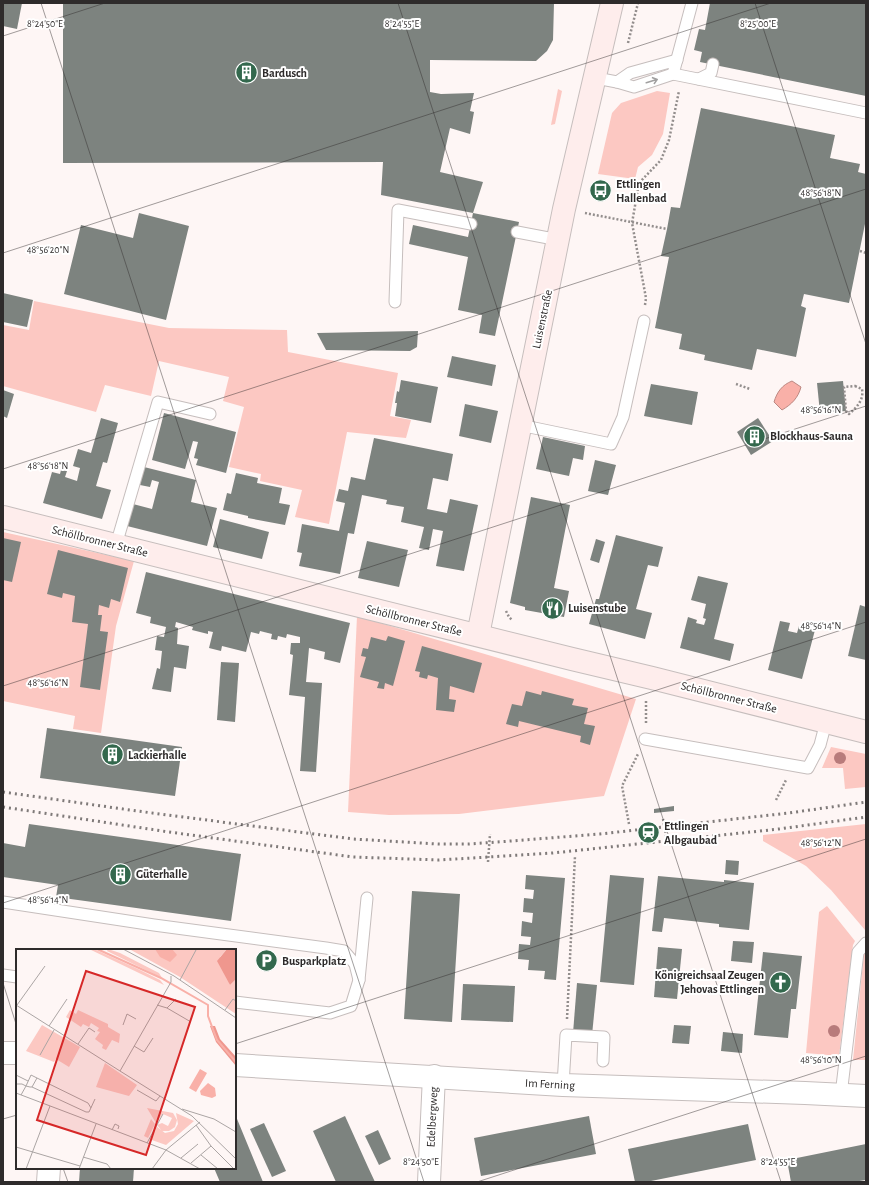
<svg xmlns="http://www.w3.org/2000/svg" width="869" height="1185" viewBox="0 0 869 1185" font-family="'Alegreya Sans',sans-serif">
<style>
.green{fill:#fcc8c2}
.water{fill:#f9b0a8;stroke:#bc8882}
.building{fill:#7d837f}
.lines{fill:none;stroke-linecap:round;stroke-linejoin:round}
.lane-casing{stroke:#c6bebd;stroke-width:13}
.street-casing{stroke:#c6bebd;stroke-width:24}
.secondary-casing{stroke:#c6bebd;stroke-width:24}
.path{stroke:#938e8d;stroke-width:2.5;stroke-dasharray:2 2;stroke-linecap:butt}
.lane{stroke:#fff;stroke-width:11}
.street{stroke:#fff;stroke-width:22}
.secondary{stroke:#feedec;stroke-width:22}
.rail{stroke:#7f7a79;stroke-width:3;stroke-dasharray:2 4;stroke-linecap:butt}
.tree{fill:#b87b7b}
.oneway{stroke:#a1a0a0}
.ticks{fill:none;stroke:#2e2b2b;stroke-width:1;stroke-opacity:0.45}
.labels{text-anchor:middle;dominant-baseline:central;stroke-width:4;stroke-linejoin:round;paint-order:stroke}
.poi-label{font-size:12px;font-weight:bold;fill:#2e2b2b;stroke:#fff;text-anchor:start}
.street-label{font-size:12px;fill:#2e2b2b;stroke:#fff}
.inset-river{fill:none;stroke:#f9b0a8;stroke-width:2}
.inset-road{fill:none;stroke:#aba5a4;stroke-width:1}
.view{fill:#d62828;fill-opacity:0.15;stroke:#d62828;stroke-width:2}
.inset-edge{fill:none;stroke:#2e2b2b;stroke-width:2}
.ticks-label{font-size:10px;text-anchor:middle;fill:#2e2b2b;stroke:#fff;stroke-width:4;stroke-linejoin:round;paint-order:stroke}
</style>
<rect width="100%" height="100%" fill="#fef6f5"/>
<g class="green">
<path d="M 558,89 L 562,91 L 555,124 L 551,125 Z"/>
<path d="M 657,91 L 670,93 L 663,134 L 652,155 L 638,167 L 635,179 L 598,174 L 612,113 L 621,103 Z"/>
<path d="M 34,301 L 169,328 L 287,330 L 288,352 L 398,373 L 390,416 L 411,420 L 406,438 L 347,432 L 329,524 L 295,517 L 302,490 L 260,481 L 261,474 L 229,467 L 244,407 L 223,401 L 229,377 L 159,361 L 151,396 L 105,385 L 96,412 L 3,386 L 3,325 L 29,330 Z"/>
<path d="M 3,532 L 134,561 L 116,626 L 101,733 L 73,729 L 75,716 L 3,701 Z"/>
<path d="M 357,616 L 636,699 L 604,796 L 459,814 L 389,815 L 348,812 Z"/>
<path d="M 831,747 L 866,754 L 866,787 L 845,789 L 843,768 L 822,768 Z"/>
<path d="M 866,824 L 866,930 L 865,930 L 831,890 L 806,866 L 763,841 L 763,835 Z"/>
<path d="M 827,906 L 855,941 L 853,945 L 839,1056 L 806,1053 L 819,912 Z"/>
<path d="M 866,952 L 866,1060 L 853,1060 L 864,953 Z"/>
</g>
<path class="water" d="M 792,381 L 801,387 C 798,398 792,404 782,410 L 774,402 C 777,392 782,385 792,381 Z"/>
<g class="building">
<path d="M 3,3 L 22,3 L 17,29 L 3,26 Z"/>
<path d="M 63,3 L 554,3 L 553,40 L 547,51 L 536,61 L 430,60 L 430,92 L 441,94 L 474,93 L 470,111 L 474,112 L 470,134 L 450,128 L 440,172 L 483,182 L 473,213 L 519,222 L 495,336 L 479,333 L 482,315 L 458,310 L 468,257 L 409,244 L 413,225 L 468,237 L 473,213 L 381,195 L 383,162 L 63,163 Z"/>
<path d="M 710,3 L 866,3 L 866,96 L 700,62 L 702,52 L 694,50 L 699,29 L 705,30 Z"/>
<path d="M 701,108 L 835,135 L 830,158 L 860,164 L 858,172 L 866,174 L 866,219 L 849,303 L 804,294 L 801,306 L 806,308 L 796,357 L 757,349 L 752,370 L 704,360 L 705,355 L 679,349 L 682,334 L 655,328 L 669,257 L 661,256 L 667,229 L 671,207 L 680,208 Z"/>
<path d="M 139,213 L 189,226 L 166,320 L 64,294 L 81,225 L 133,238 Z"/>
<path d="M 3,293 L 33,300 L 27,327 L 3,322 Z"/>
<path d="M 418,331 L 417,347 L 410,351 L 326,350 L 317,333 Z"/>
<path d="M 452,356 L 496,365 L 492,386 L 447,377 Z"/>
<path d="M 401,380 L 438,387 L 431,423 L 395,416 L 397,403 L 395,403 L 397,391 L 399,392 Z"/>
<path d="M 843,381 L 846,411 L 820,413 L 817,383 Z"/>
<path d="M 651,384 L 698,392 L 692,425 L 644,416 Z"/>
<path d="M 3,390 L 14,394 L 7,418 L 3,416 Z"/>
<path d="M 465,404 L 498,411 L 491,443 L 459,436 Z"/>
<path d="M 164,413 L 236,432 L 226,473 L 196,465 L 198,459 L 194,458 L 198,442 L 193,441 L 185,469 L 152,460 Z"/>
<path d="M 101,418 L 118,423 L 107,463 L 103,462 L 96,486 L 111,490 L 102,519 L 43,503 L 52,472 L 60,474 L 61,470 L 67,471 L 65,477 L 77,481 L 80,468 L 73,466 L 78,449 L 91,453 Z"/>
<path d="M 758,418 L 773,441 L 751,455 L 737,432 Z"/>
<path d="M 543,437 L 585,446 L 583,460 L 573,458 L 569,476 L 536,469 Z"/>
<path d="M 374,438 L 453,454 L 448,481 L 433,478 L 427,509 L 447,513 L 450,499 L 478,505 L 464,571 L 436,566 L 443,531 L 433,529 L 429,550 L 419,548 L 424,527 L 401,522 L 404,507 L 386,504 L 387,500 L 362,495 L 354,534 L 348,533 L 340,574 L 299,566 L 302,553 L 297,552 L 302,524 L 339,531 L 345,503 L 336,501 L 339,489 L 348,491 L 351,477 L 365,480 Z"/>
<path d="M 595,460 L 616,465 L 608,495 L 588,491 Z"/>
<path d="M 144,467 L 196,480 L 191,502 L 217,508 L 207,546 L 127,526 L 133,504 L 152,509 L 159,482 L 152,480 L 150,487 L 140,485 Z"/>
<path d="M 236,473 L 258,478 L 257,483 L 282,488 L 279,503 L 290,505 L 285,525 L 248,518 L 248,516 L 223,510 L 227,493 L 231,494 Z"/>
<path d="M 531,497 L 570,505 L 554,588 L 569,591 L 564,617 L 525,610 L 525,607 L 510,603 Z"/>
<path d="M 220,519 L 269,532 L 262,559 L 213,547 Z"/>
<path d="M 616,535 L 663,547 L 658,567 L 648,565 L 636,609 L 652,613 L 645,639 L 589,624 L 596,599 L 599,599 Z"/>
<path d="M 3,538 L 21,542 L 12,582 L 3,580 Z"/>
<path d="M 596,539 L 605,542 L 599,563 L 590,560 Z"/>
<path d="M 367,541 L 408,550 L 399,587 L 358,578 Z"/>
<path d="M 58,550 L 128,568 L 120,602 L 111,599 L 109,608 L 99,605 L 98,615 L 102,615 L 100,631 L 108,632 L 100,690 L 80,687 L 88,624 L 72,622 L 75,596 L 63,593 L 62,598 L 47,594 Z"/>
<path d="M 146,572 L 350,623 L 340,663 L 324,659 L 325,652 L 309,648 L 306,682 L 322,683 L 316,772 L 300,771 L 305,697 L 289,695 L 293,655 L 290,654 L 291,643 L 300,643 L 300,637 L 287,634 L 286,638 L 278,636 L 277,640 L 271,639 L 272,634 L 260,631 L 259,634 L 251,632 L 246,652 L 222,646 L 221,651 L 209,648 L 213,632 L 208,631 L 208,634 L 192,630 L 193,627 L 176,622 L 175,627 L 178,628 L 177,644 L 189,646 L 186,669 L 174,667 L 171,692 L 152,689 L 157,668 L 160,669 L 162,651 L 155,650 L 157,636 L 164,637 L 166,627 L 150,623 L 151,617 L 136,613 Z"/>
<path d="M 698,576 L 728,583 L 714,639 L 734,644 L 730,661 L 680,648 L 688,617 L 697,620 L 696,623 L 704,625 L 706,619 L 703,618 L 706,604 L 691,600 Z"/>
<path d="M 860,605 L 866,607 L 866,660 L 848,656 Z"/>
<path d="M 780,621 L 790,623 L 788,631 L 797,633 L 799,626 L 815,630 L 802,679 L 768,670 Z"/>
<path d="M 388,636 L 405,641 L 393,686 L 385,683 L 384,689 L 377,688 L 379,682 L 360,677 L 366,657 L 361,656 L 363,648 L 368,649 L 371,637 L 386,641 Z"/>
<path d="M 422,646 L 482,663 L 474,693 L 450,686 L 449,699 L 456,700 L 454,712 L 436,710 L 438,678 L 428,675 L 427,679 L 419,677 L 420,672 L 415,671 Z"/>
<path d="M 221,662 L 239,663 L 235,722 L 217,720 Z"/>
<path d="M 526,691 L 541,695 L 542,691 L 574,699 L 572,705 L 588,708 L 584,724 L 595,726 L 590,745 L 580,742 L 581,736 L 519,721 L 518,727 L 506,724 L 512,704 L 522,706 Z"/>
<path d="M 47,728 L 182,747 L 175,796 L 40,778 Z"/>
<path d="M 674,806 L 674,811 L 654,813 L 654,809 Z"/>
<path d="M 29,824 L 241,854 L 231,921 L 56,897 L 58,885 L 3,877 L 3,843 L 25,847 Z"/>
<path d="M 726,860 L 739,861 L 738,875 L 725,874 Z"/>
<path d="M 526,875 L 565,878 L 556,980 L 544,979 L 545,971 L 528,970 L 529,960 L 518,959 L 519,944 L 530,945 L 531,937 L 521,936 L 522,921 L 532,923 L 533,913 L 523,912 L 524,898 L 533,899 L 534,890 L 525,889 Z"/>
<path d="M 610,875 L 644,878 L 634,985 L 600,982 Z"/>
<path d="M 658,876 L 724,882 L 724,880 L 754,883 L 749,930 L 719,927 L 719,924 L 664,918 L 662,932 L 652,931 Z"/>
<path d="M 412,891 L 460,894 L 452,1022 L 404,1019 Z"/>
<path d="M 733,941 L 754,942 L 752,963 L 731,961 Z"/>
<path d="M 658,947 L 682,949 L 677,999 L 654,997 Z"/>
<path d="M 763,952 L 802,956 L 796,1009 L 791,1009 L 788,1038 L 754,1035 Z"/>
<path d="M 577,983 L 597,985 L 592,1035 L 573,1033 Z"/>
<path d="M 463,984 L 515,986 L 513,1022 L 461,1020 Z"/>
<path d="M 674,1025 L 691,1026 L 689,1044 L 672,1043 Z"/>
<path d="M 723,1032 L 743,1034 L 742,1053 L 721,1051 Z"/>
<path d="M 235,1114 L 263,1182 L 220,1182 L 214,1168 L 235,1168 Z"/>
<path d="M 345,1116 L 368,1167 L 375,1182 L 336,1182 L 313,1131 Z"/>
<path d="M 589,1116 L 596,1154 L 481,1176 L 474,1138 Z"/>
<path d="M 264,1123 L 286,1171 L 272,1177 L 250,1129 Z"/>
<path d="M 748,1124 L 756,1160 L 646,1182 L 635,1182 L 628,1149 Z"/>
<path d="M 378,1130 L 391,1159 L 379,1165 L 365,1136 Z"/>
<path d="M 866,1144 L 866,1180 L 853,1182 L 791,1182 L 787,1160 Z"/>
<path d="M 80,1168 L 134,1168 L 133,1182 L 79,1182 Z"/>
</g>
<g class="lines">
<defs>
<g id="lane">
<path d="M 673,74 L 866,113"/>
<path d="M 596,78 L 617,82 L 634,87 L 673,74 L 692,3"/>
<path d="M 699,79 L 711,73 L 713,64"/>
<path d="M 617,82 L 630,73 L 677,60"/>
<path d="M 517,232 L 559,240"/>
<path d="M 395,302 L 398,210 L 471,224"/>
<path d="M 520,425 L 611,444 L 623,417 L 644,321"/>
<path d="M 116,545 L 158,402 L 210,414"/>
<path d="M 645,739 L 808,768 L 820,745 L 826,722"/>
<path d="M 3,902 L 154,925 L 326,948 L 344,951 L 355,964 L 359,980"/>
<path d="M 3,975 L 17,977"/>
<path d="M 235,1002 L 330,1013 L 351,1006 L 359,980 L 367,898"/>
<path d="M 563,1085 L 566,1035 L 604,1037 L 603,1061"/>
<path d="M 841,1095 L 858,952 L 866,943"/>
</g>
<g id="street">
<path d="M 3,1053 L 17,1053"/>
<path d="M 235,1065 L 563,1085 L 805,1093 L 866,1096"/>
<path d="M 48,1182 L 49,1168"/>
<path d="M 429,1182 L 434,1076"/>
</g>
<g id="secondary">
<path d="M 3,517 L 572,659 L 652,678 L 866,732"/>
<path d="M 478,635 L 564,209 L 612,3"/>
</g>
</defs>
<use href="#lane" class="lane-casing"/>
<use href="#street" class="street-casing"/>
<use href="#secondary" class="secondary-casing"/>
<g class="path">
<path d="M 628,43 L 638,3"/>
<path d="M 585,213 L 667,229"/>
<path d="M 860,251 L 866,253"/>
<path d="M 645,305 L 646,298 L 632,223 L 639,183 L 661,160 L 669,140 L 679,91"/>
<path d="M 736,384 L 750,389"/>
<path d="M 855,386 L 862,389 C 864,400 857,407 849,414 L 846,411 L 844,387 Z"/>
<path d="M 506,611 L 509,617 L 512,620"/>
<path d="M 646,723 L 646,700"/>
<path d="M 776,800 L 786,780"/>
<path d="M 663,819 L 668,846"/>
<path d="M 629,824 L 622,786 L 638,754"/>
<path d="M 488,862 L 490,834"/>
<path d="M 567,1019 L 575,856"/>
</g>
<use href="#lane" class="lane"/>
<use href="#street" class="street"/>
<use href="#secondary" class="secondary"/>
<g class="rail">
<path d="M 3,792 L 137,811 L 353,839 L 438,844 L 469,844 L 511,841 L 600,834 L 789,813 L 866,802"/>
<path d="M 3,807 L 169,832 L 353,857 L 439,860 L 553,853 L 779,829 L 866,817"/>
</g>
</g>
<g class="tree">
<circle cx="840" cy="758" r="6"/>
<circle cx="834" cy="1031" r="6"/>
</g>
<defs><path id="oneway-shaft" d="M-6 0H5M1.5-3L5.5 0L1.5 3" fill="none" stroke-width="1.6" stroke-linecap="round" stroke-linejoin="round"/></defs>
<use class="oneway" href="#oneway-shaft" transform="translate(652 81) rotate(-17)"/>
<path class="ticks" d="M 41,3 L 424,1182M 398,3 L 781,1182M 755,3 L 866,344M 3,36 L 105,3M 3,253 L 771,3M 3,469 L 866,189M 3,686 L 866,406M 3,903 L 866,622M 3,983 L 17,1027M 235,1044 L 866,839M 3,1119 L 17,1115M 63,1168 L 68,1182M 477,1182 L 866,1056"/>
<defs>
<symbol id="building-disc" viewBox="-11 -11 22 22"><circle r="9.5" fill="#33684d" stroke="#fff"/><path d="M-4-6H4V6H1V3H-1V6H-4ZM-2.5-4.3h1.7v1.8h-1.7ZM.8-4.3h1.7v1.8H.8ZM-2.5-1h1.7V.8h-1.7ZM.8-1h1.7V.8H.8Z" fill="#fff"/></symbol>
<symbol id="bus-disc" viewBox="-11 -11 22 22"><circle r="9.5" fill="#33684d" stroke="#fff"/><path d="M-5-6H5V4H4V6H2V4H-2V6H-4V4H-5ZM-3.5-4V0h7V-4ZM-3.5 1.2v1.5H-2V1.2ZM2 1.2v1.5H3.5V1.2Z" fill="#fff"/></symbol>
<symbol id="restaurant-disc" viewBox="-11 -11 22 22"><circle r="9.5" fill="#33684d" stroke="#fff"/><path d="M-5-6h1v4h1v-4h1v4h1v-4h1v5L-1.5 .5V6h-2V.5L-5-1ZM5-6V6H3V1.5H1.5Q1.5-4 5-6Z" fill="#fff"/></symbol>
<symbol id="station-disc" viewBox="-11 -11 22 22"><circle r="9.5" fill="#33684d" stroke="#fff"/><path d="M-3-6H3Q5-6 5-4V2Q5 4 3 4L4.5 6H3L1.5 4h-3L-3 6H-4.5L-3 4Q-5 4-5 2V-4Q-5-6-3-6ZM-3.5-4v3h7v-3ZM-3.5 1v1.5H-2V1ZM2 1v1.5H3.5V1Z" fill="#fff"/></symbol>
<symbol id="parking-disc" viewBox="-11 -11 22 22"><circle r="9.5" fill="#33684d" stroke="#fff"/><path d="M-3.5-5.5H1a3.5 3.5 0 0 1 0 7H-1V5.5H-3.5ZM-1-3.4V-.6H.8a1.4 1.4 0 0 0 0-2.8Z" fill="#fff"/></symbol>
<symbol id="church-disc" viewBox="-11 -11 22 22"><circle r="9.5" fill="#33684d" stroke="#fff"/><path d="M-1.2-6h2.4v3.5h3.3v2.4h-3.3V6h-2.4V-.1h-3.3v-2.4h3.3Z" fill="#fff"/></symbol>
</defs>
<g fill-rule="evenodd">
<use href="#building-disc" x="234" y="60" width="25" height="25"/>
<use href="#bus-disc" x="588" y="178" width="25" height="25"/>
<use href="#building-disc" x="742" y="424" width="25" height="25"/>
<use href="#restaurant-disc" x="540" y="596" width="25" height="25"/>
<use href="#building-disc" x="100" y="742" width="25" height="25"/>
<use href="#station-disc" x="636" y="820" width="25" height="25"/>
<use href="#building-disc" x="108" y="862" width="25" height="25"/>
<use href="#parking-disc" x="254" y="948" width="25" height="25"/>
<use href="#church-disc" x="768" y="970" width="25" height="25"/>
</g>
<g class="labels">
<g class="poi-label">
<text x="262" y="73">Bardusch</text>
<text x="616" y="184">Ettlingen<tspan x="616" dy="14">Hallenbad</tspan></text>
<text x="770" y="436">Blockhaus-Sauna</text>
<text x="568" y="608">Luisenstube</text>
<text x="128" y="755">Lackierhalle</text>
<text x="664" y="826">Ettlingen<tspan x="664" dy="14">Albgaubad</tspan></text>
<text x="136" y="874">Güterhalle</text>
<text x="282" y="961">Busparkplatz</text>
<text x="764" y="975" text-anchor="end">Königreichsaal Zeugen<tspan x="764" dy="14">Jehovas Ettlingen</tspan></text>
</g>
<g class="street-label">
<text transform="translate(542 319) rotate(-78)">Luisenstraße</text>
<text transform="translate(100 541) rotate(14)">Schöllbronner Straße</text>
<text transform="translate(414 620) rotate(14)">Schöllbronner Straße</text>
<text transform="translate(729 697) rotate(14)">Schöllbronner Straße</text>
<text transform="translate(550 1084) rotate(3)">Im Ferning</text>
<text transform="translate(432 1117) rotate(-87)">Edelbergweg</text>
</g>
</g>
<g transform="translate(16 949)">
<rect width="220" height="220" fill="#fef6f5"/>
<path d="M 73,0 L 78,0 L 122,20 L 144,31 L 148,36 ZM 92,0 L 104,4 L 143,24 L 146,29 L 91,2 ZM 211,0 L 204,8 L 214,36 L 220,30 L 220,65 L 164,28 L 115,1 ZM 54,61 L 60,65 L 62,61 L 92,75 L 92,78 L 104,85 L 103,94 L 96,91 L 90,101 L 86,99 L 87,96 L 79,90 L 84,83 L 81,82 L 83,79 L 75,74 L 73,78 L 67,75 L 65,78 L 50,68 ZM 26,76 L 64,98 L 53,118 L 40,110 L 38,113 L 10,102 ZM 89,114 L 121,136 L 113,147 L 80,138 ZM 131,159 L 157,164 L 161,171 L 159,178 L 153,182 L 146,182 L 141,176 L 146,174 L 152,177 L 156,169 L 147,165 L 140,174 ZM 160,164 L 178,172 L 150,196 L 133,190 L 140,177 L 149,184 L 158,182 L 162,175 ZM 135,170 L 139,175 L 132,189 L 128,187 Z" fill="#fcc8c2"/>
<path d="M 211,0 L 220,0 L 220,30 L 214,36 L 201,12 ZM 194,77 L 199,77 L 204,90 L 220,108 L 220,117 L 200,93 Z" fill="#ef978e"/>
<path d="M 139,0 L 156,0 L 161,6 L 154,13 L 144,8 ZM 184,120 L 191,124 L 180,143 L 173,139 ZM 192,134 L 199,139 L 200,147 L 196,149 L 185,146 L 184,142 Z" fill="#f9b0a8"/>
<path class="inset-river" d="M 81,0 L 145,29 L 192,56 L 192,67 L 201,91 L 220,113"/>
<path class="inset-road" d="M 107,0 L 158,27 L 220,69M 155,27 L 155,33 L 104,122 L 176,167 L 220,210M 164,31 L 180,1M 0,56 L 104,122M 1,56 L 29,17M 141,56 L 151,59 L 160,50M 151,59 L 175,73M 209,61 L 217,50 L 220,52M 107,76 L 111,65 L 120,70M 33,77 L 51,50M 62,95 L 73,79 L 79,83M 118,97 L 128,103 L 137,89M 24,106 L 38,81M 0,126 L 12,132M 21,129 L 72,154 L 75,159M 0,135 L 6,135 L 10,137 L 14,138 L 16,138 L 21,129 L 15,126 L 10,137 L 5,146M 16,138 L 70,163 L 73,163 L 79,150M 121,141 L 140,152 L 144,147M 0,144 L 150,201 L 184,220M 166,160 L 198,170 L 220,183M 180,176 L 195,197 L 218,220M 96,181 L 99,175 L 103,177 L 102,180M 131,194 L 147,165M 0,198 L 64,217M 185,206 L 202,220M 67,208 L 91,215 L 95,220M 165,209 L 182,195M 175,214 L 195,197M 10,220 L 34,157M 63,220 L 80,175M 136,220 L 150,201 L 184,173"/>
<path class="view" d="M 70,22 L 179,58 L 130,206 L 21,171 Z"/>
<rect width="220" height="220" class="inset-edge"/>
</g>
<g class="ticks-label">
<text x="45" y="27">8°24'50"E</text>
<text x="402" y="27">8°24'55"E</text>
<text x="758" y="27">8°25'00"E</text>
<text x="821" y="196">48°56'18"N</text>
<text x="48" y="253">48°56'20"N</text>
<text x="821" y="413">48°56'16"N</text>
<text x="48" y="469">48°56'18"N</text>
<text x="821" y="629">48°56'14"N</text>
<text x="48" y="686">48°56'16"N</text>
<text x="821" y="846">48°56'12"N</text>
<text x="48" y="903">48°56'14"N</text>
<text x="821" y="1063">48°56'10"N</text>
<text x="421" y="1165">8°24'50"E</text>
<text x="778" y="1165">8°24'55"E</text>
</g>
<rect width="869" height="1185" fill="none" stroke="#2e2b2b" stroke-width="8"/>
</svg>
